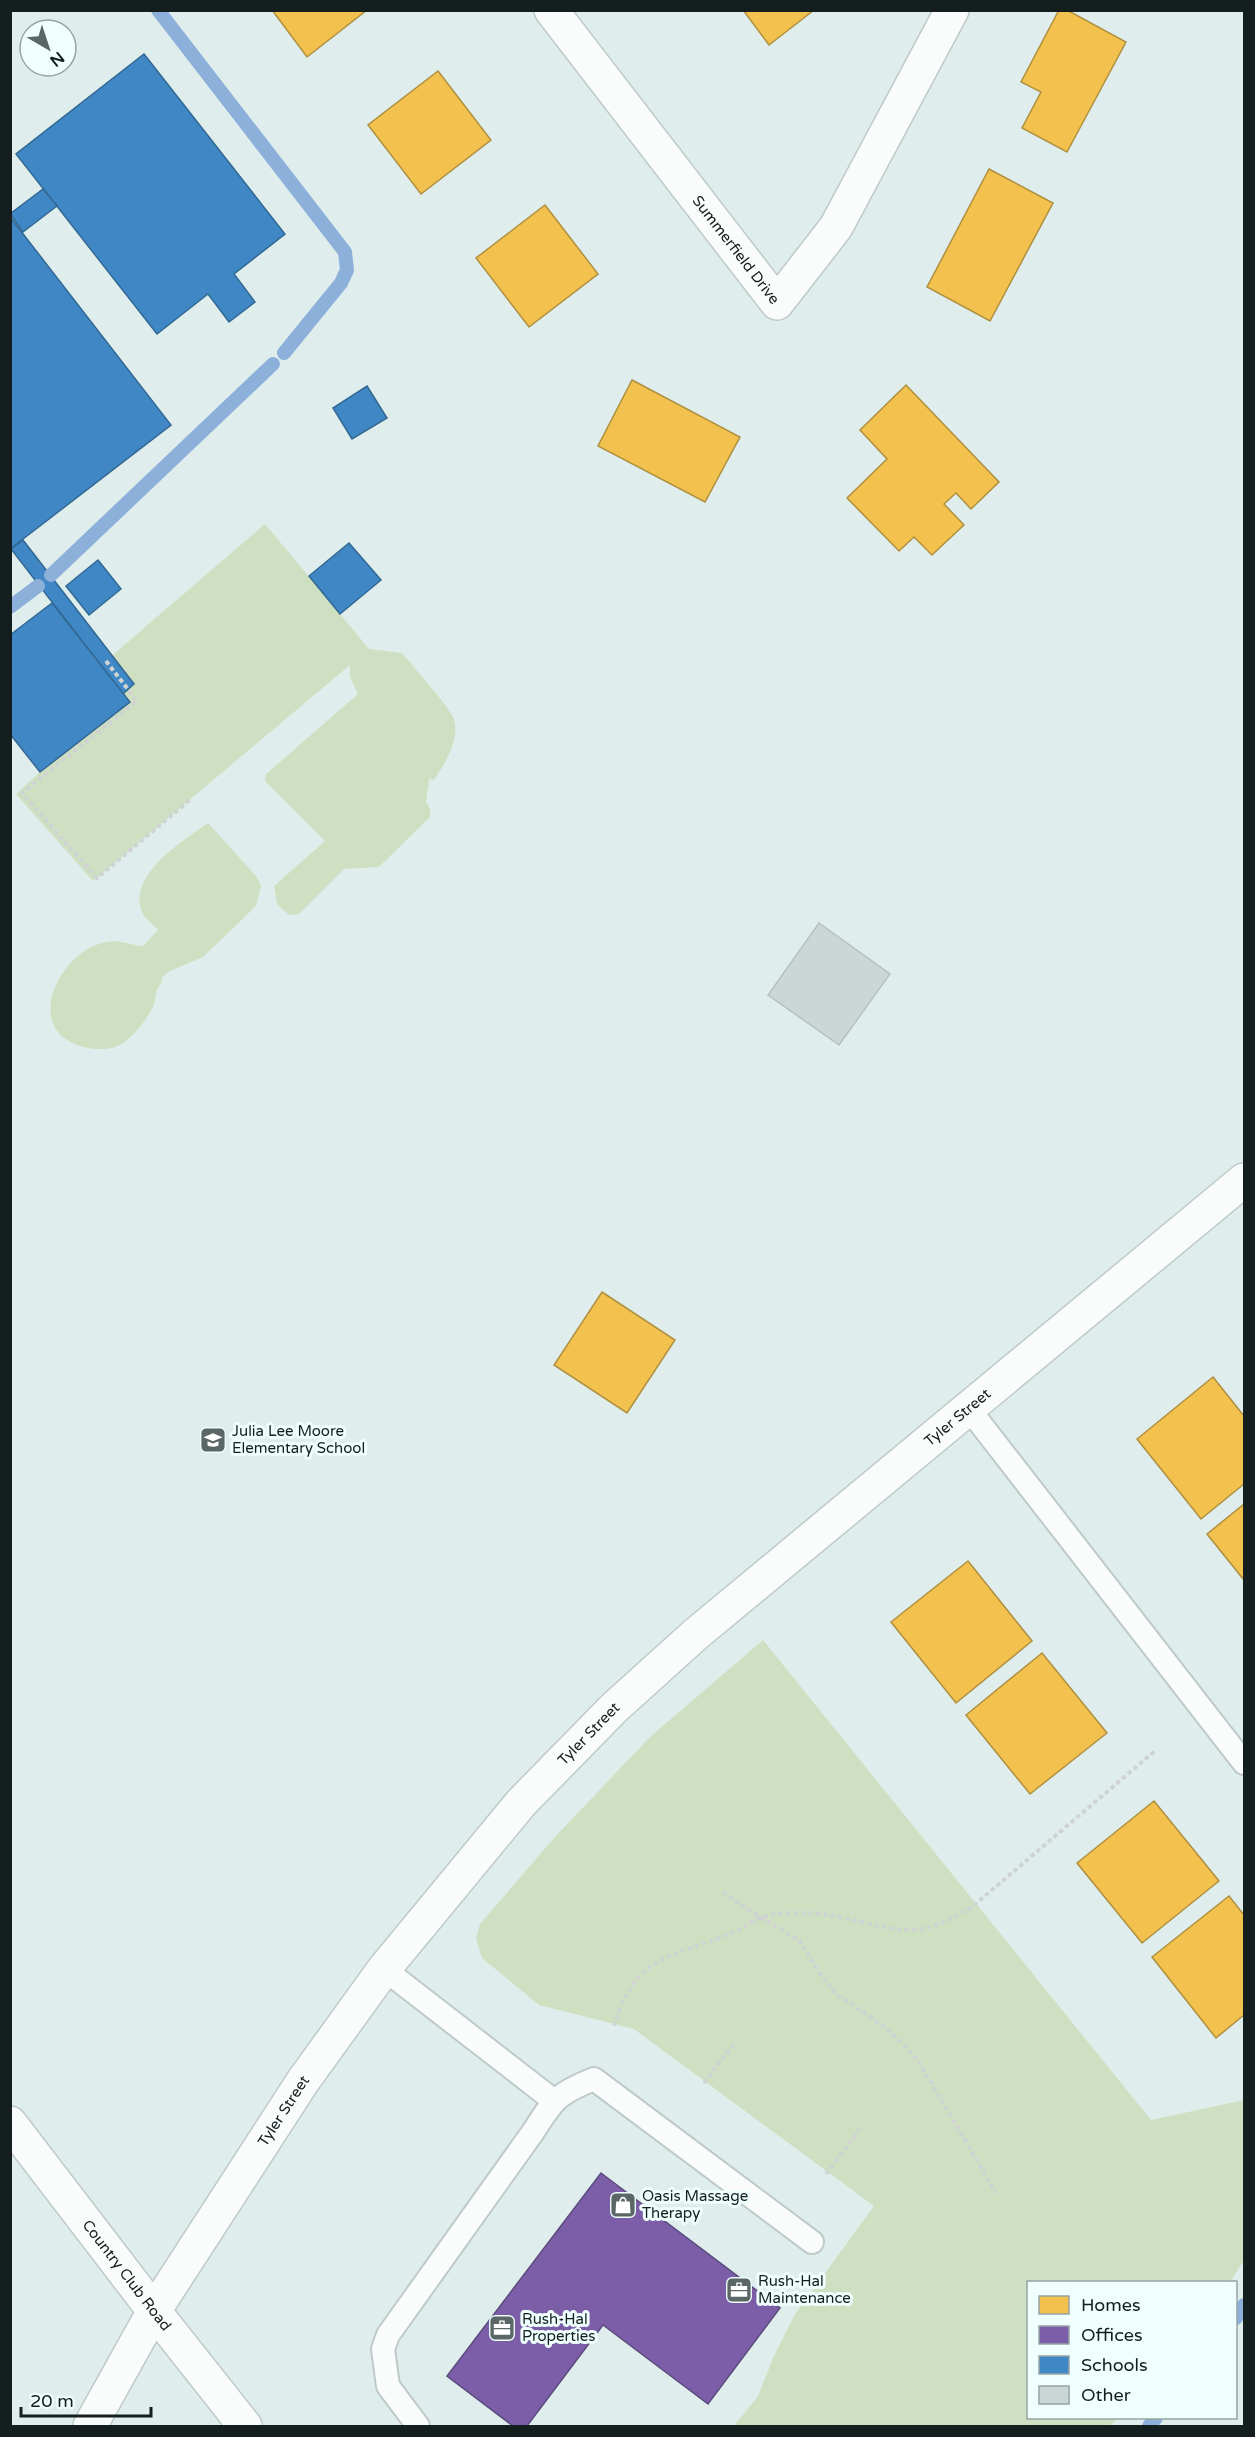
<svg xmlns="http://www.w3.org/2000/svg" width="1255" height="2437" viewBox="0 0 1255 2437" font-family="'Varela Round',sans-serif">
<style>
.green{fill:#cee0c1}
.homes{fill:#f2c14e;stroke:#af9040;stroke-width:1.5}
.offices{fill:#7b5ea7;stroke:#5c4b7e;stroke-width:1.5}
.schools{fill:#3f88c5;stroke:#326893;stroke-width:1.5}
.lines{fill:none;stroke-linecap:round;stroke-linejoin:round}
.stream{stroke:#8db0da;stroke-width:14}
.building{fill:#cbd6d7;stroke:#b5c0c1;stroke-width:1.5}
.service-casing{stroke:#becac9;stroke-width:26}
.minor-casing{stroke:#becac9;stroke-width:36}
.tertiary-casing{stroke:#becac9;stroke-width:36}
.path{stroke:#cfd3d2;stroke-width:4;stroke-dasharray:4.5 3;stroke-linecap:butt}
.service{stroke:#fafcfc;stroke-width:22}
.minor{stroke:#fafcfc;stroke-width:33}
.tertiary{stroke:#fafcfc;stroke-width:33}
.labels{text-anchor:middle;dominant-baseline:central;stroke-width:6;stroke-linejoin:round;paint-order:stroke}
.street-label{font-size:15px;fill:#141e1e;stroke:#eefffd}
.poi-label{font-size:15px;fill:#141e1e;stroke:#eefffd;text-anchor:start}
</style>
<rect width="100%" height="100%" fill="#dfeeec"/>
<g class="green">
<path d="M 265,524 L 369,649 L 402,653 C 411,664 451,709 454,719 C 460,740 445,763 434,780 L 429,779 L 426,802 L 430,809 L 430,817 L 379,867 L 344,869 L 299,914 L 289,915 L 277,904 L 274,886 L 325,841 L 265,781 L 266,774 L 358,694 L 350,677 L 350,665 L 93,881 L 16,794 L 40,772 L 129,702 L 101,665 Z"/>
<path d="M 208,823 L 256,876 L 261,886 L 256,906 L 203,957 L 170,971 L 162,977 L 162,982 C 154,990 157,999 153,1007 C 146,1020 135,1035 123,1043 C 113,1050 99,1050 88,1048 C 17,1033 60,950 106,942 C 118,939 131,945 143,946 L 158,930 C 154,925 146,920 143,914 C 124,877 184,840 208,823 Z"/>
<path d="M 763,1640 L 1151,2120 L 1244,2100 L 1244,2260 L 1230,2282 L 1028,2282 L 1028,2418 L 1118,2418 L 1110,2426 L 734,2426 L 758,2396 L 774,2356 L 794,2316 L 874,2206 L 634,2029 L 539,2005 L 482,1958 L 476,1939 L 480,1924 L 554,1838 L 650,1737 Z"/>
</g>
<g class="homes">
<path d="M 272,10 L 367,10 L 307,57 Z"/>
<path d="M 743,10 L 814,10 L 769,45 Z"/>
<path d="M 1059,10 L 1067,10 L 1126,42 L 1067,152 L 1022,128 L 1041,92 L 1021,82 Z"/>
<path d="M 438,71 L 491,140 L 421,194 L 368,125 Z"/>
<path d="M 989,169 L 1053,203 L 990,321 L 927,287 Z"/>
<path d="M 545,205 L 598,274 L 529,327 L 476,258 Z"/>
<path d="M 632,380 L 740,437 L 705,502 L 598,446 Z"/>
<path d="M 906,385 L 999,482 L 971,509 L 956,493 L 944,504 L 964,525 L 932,555 L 914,537 L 899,551 L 847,498 L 887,459 L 860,430 Z"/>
<path d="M 602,1292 L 675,1340 L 627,1413 L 554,1365 Z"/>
<path d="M 1213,1377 L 1244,1416 L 1244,1484 L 1201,1519 L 1137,1439 Z"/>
<path d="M 1244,1504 L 1244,1580 L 1207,1534 Z"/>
<path d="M 968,1561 L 1032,1641 L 956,1703 L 891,1622 Z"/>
<path d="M 1042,1653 L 1107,1733 L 1030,1794 L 966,1715 Z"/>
<path d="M 1154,1801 L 1219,1881 L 1142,1943 L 1077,1863 Z"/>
<path d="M 1229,1896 L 1244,1915 L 1244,2015 L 1216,2038 L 1152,1957 Z"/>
</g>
<path class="offices" d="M 601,2173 L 780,2308 L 708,2404 L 603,2325 L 527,2426 L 513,2426 L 447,2376 Z"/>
<g class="schools">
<path d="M 144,54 L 285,234 L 234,274 L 255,302 L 229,322 L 208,294 L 157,334 L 16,154 Z"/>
<path d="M 43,189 L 57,206 L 23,232 L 10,214 Z"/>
<path d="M 10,217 L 171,425 L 10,549 Z"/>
<path d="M 367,386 L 387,418 L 352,439 L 333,408 Z"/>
<path d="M 23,540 L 134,684 L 123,694 L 11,549 Z"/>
<path d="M 349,543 L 381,580 L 340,614 L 309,576 Z"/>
<path d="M 98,560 L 121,589 L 89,615 L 66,586 Z"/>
<path d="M 52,603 L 130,702 L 40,772 L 10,734 L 10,635 Z"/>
</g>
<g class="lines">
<g class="stream">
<path d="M 158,10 L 345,252 L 347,270 L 341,283 L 284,353"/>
<path d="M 51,575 L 273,364"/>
<path d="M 10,607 L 38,586"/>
<path d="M 1236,2318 L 1244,2305"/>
<path d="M 1149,2426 L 1156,2418"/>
</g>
</g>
<path class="building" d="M 819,923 L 890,974 L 839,1045 L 768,995 Z"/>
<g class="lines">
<defs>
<g id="service">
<path d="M 969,1409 L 1244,1763"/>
<path d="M 384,1969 L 553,2100"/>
<path d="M 418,2426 L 388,2386 L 383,2349 L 388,2335 L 533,2132 C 554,2099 557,2094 594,2079 L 812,2242"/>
</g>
<g id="minor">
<path id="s1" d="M 551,10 L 777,303 L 836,227 L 952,10"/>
</g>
<g id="tertiary">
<path id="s2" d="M 10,2123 L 154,2311 L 245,2426"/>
<path id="s3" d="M 90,2426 L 154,2311 L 303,2081 L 384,1969 L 521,1803 L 614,1708 L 696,1634 L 1244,1180"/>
</g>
</defs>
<use href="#service" class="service-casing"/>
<use href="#minor" class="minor-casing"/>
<use href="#tertiary" class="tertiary-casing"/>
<g class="path">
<path d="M 106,661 L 137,701 L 22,793 L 97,878 L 191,799"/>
<path d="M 723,1892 L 761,1918 L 799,1940 L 820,1974 L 836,1994 L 878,2022 L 899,2040 L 917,2059 L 996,2193"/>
<path d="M 614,2026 C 636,1953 671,1958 732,1933 C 742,1929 750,1922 760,1918 C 774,1913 794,1912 810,1913 C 845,1914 889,1934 922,1929 C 939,1926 957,1915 972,1907 L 1156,1750"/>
<path d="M 704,2083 L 736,2041"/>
<path d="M 826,2174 L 860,2129"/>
</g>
<use href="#service" class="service"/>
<use href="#minor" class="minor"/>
<use href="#tertiary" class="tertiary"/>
</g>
<defs>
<symbol id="school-square" viewBox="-11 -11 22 22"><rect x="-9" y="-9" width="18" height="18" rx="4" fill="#5b6766" stroke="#eefffd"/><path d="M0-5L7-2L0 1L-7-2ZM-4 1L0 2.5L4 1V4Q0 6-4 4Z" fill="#fff"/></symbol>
<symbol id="shop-square" viewBox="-11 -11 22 22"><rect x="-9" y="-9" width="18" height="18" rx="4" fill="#5b6766" stroke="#eefffd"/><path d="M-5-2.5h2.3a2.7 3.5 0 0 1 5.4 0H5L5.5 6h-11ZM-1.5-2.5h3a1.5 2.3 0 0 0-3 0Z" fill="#fff"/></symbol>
<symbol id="office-square" viewBox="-11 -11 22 22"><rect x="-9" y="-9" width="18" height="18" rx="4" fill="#5b6766" stroke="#eefffd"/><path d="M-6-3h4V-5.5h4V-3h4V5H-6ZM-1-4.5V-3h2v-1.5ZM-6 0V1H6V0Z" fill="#fff"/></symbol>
</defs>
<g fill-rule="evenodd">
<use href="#school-square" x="198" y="1425" width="30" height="30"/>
<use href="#shop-square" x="608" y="2190" width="30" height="30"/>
<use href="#office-square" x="724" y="2275" width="30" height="30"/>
<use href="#office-square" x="487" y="2313" width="30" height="30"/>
</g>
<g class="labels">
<g class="street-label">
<text stroke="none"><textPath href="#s1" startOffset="303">Summerfield Drive</textPath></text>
<text stroke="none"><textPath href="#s3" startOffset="1342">Tyler Street</textPath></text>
<text stroke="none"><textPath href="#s3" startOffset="856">Tyler Street</textPath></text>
<text stroke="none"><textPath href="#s3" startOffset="370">Tyler Street</textPath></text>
<text stroke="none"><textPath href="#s2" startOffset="192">Country Club Road</textPath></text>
</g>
<g class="poi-label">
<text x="232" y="1431">Julia Lee Moore<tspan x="232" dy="17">Elementary School</tspan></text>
<text x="642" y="2196">Oasis Massage<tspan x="642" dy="17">Therapy</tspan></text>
<text x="758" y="2281">Rush-Hal<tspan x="758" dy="17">Maintenance</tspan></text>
<text x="522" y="2319">Rush-Hal<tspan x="522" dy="17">Properties</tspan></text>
</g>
</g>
<rect width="1255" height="2437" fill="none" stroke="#141e1e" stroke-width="24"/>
<rect x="1027" y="2281" width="210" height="138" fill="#eefffd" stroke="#97a5a4" stroke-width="1.5"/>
<rect x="1039" y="2296" width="30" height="18" fill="#f2c14e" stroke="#97a5a4" stroke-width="1.5"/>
<text x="1081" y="2311" font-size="18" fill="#141e1e">Homes</text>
<rect x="1039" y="2326" width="30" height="18" fill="#7b5ea7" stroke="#97a5a4" stroke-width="1.5"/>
<text x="1081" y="2341" font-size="18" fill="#141e1e">Offices</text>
<rect x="1039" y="2356" width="30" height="18" fill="#3f88c5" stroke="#97a5a4" stroke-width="1.5"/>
<text x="1081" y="2371" font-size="18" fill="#141e1e">Schools</text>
<rect x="1039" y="2386" width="30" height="18" fill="#cbd6d7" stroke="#97a5a4" stroke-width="1.5"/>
<text x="1081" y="2401" font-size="18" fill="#141e1e">Other</text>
<g transform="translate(48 48) rotate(141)"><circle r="28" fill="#eefffd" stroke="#97a5a4" stroke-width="1.5"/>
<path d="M0-4.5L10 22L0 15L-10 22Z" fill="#5b6766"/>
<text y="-9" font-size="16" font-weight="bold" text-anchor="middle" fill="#141e1e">N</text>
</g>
<path d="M21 2407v9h130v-9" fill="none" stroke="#141e1e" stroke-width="3"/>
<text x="30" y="2407" font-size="18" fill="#141e1e" stroke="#eefffd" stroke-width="4.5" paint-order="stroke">20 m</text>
</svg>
